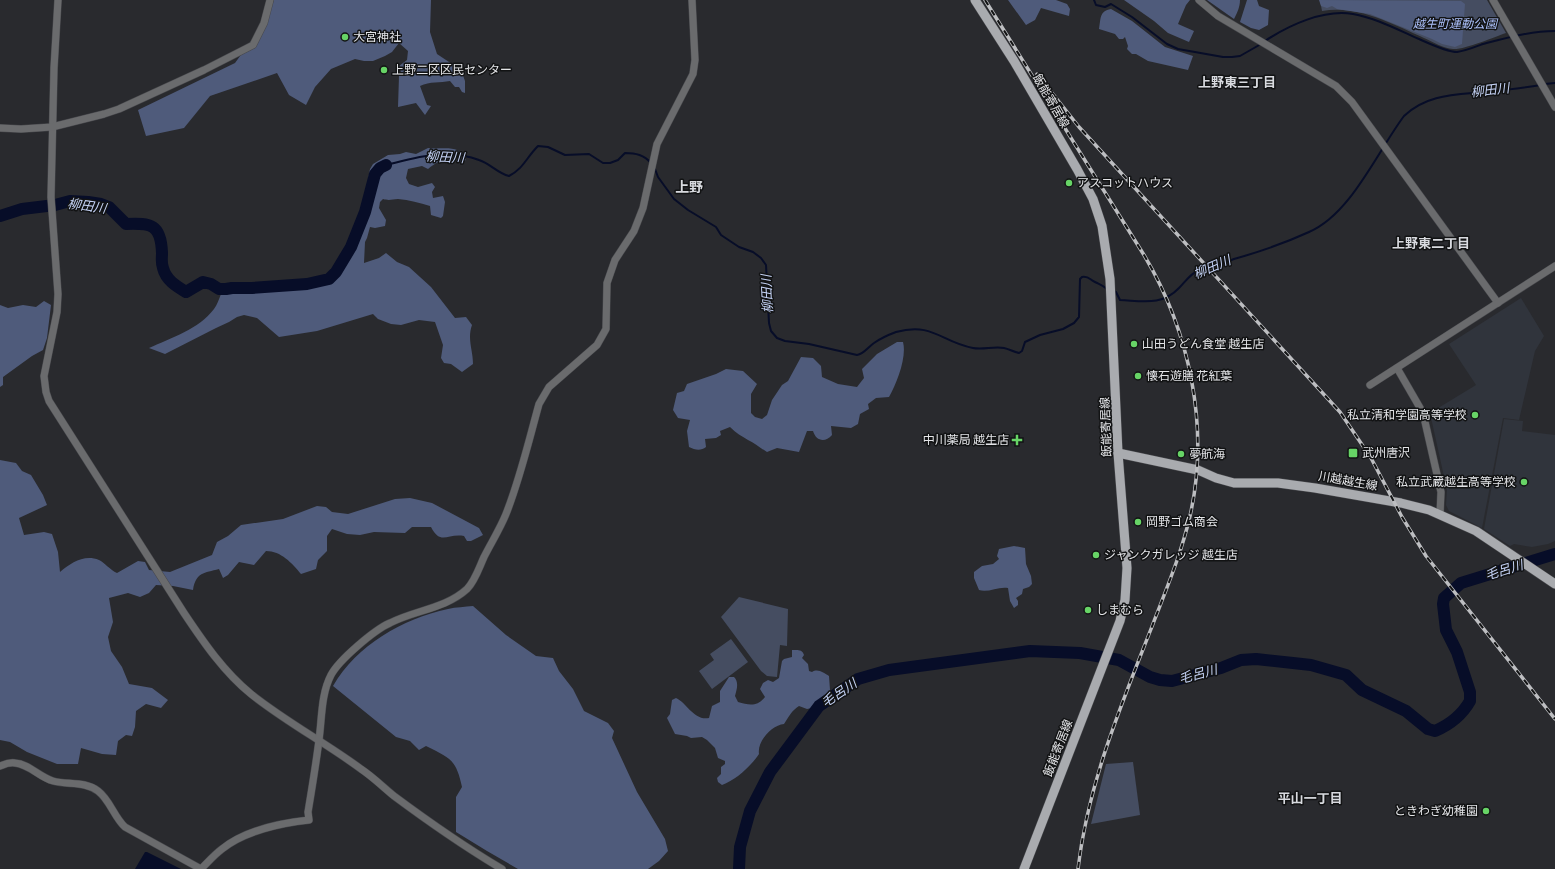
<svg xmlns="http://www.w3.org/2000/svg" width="1555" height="869" viewBox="0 0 1555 869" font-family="'Crimson Pro','Noto Sans JP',serif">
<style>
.built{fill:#30343c}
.green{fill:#454d61}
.forest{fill:#4f5b7b}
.water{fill:#070d28}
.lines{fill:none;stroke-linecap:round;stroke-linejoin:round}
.stream{stroke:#070d28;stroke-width:2}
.river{stroke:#070d28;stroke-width:12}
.minor-casing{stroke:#47484c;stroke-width:8}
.major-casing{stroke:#47484c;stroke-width:10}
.minor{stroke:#6a6b6d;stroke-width:7}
.major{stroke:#a9abaf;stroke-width:9}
.rail-casing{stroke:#bdbec1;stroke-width:3.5}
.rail{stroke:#121314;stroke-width:2;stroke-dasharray:6;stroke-linecap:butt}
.poi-dot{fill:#67d466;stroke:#121314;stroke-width:1.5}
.labels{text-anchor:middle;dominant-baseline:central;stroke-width:3;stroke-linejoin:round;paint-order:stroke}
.park-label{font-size:12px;font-style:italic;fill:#acc1fb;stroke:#121314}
.poi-label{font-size:12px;fill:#e4e5e8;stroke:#121314;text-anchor:start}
.street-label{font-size:12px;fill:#e4e5e8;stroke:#121314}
.neighbourhood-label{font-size:13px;font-weight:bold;fill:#d8dadf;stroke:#121314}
.water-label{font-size:13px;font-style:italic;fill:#c4d2f5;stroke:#121314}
.quarter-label{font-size:14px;font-weight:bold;fill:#d8dadf;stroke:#121314}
</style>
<rect width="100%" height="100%" fill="#292a2e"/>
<g class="built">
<path d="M 1521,298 L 1544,336 L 1535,351 L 1519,420 L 1503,418 L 1482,528 L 1449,511 L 1446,505 L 1447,490 L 1430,413 L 1476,385 L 1449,344 Z"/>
<path d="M 1504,419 L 1523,421 L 1522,431 L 1555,435 L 1555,541 L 1548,544 L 1532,547 L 1514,544 L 1510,546 L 1484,529 Z"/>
</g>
<g class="green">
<path d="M 1320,0 L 1487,0 L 1506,33 C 1494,37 1464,50 1453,49 C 1443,48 1433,42 1424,38 C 1392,24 1359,5 1322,11 Z"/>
<path d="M 739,597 L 788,609 L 787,646 L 780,645 L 777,677 L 767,676 L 761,671 L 721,617 Z"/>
<path d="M 731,639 L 748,662 L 712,689 L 699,671 L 714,660 L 710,654 Z"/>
<path d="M 1133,762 L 1140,815 L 1091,824 L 1106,764 Z"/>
</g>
<g class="forest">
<path d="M 274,0 L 431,0 L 430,32 L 437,54 L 461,70 L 465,81 L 465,93 L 462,92 L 459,87 L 455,87 L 450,81 C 440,83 430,81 420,86 L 427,105 L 431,106 L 425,115 L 416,103 L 398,107 L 399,76 L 401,72 L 399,66 L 407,60 L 408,51 L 399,43 L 392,52 L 385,56 L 373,61 L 364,61 L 355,59 L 331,69 L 315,87 L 306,105 L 289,95 L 277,73 L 210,96 L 184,128 L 146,136 L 138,110 L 235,63 L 264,23 Z"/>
<path d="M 1008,0 L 1056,0 L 1067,4 L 1070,9 L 1069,16 L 1041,8 L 1035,20 L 1026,25 Z"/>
<path d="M 1124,0 L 1190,0 L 1186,5 L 1178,24 L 1194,31 L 1189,42 L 1168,33 L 1154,21 Z"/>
<path d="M 1207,0 L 1240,0 C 1240,7 1237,13 1234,19 Z"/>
<path d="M 1247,0 L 1257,0 L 1259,6 L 1269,10 L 1268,25 L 1259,30 L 1251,28 L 1240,22 Z"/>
<path d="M 1319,0 L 1461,1 L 1465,4 L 1462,44 L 1455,47 L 1442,44 L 1432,39 L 1370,14 L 1337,9 L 1332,6 L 1327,8 L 1321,6 Z"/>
<path d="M 1111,9 L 1132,21 L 1165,47 L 1193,56 L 1188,70 L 1148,61 L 1136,54 L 1132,54 L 1127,49 L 1128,46 L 1125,37 L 1123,39 L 1119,39 L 1115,34 L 1099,29 C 1101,19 1099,11 1111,9 Z"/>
<path d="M 428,148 C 442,150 460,143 466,160 L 460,162 C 447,157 439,160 428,169 L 422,166 L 408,169 L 406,178 L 409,184 L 418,187 L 432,183 L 435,187 L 432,192 L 433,198 L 443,196 L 445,202 L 443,216 L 441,218 L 431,215 L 430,206 C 420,203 409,200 398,199 C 392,199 390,201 383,199 L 380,202 L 379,208 L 386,220 L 385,226 L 375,228 L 370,227 L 367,238 L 365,242 L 364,263 L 379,258 L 386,253 L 397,262 L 409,267 L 431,287 L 455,318 L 466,317 L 472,325 C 467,339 473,350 473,364 L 462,372 L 451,364 L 444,363 L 441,358 L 443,345 L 435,322 L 419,320 L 401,325 L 391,324 L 378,319 L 373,314 L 317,331 L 279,337 L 257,318 L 244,315 L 237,317 L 229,322 L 216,328 L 165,354 L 149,348 C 171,338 199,329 214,309 C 217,305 219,299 221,294 L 305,287 L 329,282 L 335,276 L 333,269 L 337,261 L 347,249 L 350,237 L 354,229 L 367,218 L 369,208 L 365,196 L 370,169 L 373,164 L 388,155 L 400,154 L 406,152 L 416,154 Z"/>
<path d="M 44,301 L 51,305 L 47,338 L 43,350 L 32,356 L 3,377 L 3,385 L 0,387 L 0,305 L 8,308 L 23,305 L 36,307 Z"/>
<path d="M 897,342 L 903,342 C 907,357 897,383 889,397 L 876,398 L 868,404 L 869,409 L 860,414 L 858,424 L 851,428 L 831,426 L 832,435 C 825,443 816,441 813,431 L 807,431 L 799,452 L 777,448 L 767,452 C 760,448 755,443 748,440 C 740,435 737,434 730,427 L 720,431 L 721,435 L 716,438 L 705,439 L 706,447 C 701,451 695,450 689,447 L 687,431 L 690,420 L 678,418 L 673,410 L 677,393 L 684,391 L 687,384 L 716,374 L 726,369 L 743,371 L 757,384 L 751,394 L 751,413 L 755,417 L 762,419 L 767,415 L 772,400 L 782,385 L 788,381 L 801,357 L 813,358 L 821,366 L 822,377 L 838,384 L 857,387 L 864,378 L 862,369 L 877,354 Z"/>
<path d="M 0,460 L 16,463 L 22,471 L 31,475 L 43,495 L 47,505 L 19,518 L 24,535 L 44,532 L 52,534 L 58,552 L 60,572 C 71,563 84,554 99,560 C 104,562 110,570 117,573 L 138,561 L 145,562 L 149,570 L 170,572 L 212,555 L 217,542 L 228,536 L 241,525 L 283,519 L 317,506 L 326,507 L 332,512 L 348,514 L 395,499 L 410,498 L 432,503 L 479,528 L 483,535 L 471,541 L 467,541 L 464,536 C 447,533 441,546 431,527 L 412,527 L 405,533 L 374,532 L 360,535 L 347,534 L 332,529 L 327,536 L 327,551 L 318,560 L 316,569 L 301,574 C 292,563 281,551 266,551 L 254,565 L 239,562 L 228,575 L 223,578 L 219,569 C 204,573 196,572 193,590 L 173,586 L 156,585 L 149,593 L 140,597 L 128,593 L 109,598 L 113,622 L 108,637 L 111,651 L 122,667 L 129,684 L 152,688 L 168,700 L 161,708 L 146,704 L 136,711 L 135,727 L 132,736 L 126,735 L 118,741 L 116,755 L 102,754 L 81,748 L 78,764 L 57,764 L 27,752 L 10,742 L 0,740 Z"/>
<path d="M 1014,546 L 1025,548 L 1026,564 L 1031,576 L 1032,584 L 1029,587 L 1023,589 L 1022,594 L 1016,598 L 1018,601 L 1018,605 L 1014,608 L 1010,601 L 1008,588 C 999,586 988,593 979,590 L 974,578 L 974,572 L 982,566 L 993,564 L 999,559 L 997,556 L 999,549 Z"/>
<path d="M 473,606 L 506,635 L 536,656 L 553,658 L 559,671 L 573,689 L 584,711 L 608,723 L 614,731 L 612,738 L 637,792 L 665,839 L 668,851 L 659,861 L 648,869 L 518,869 L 487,851 L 456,832 L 456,797 L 462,787 C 456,759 450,758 426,746 L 419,750 L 410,741 L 396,737 L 333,686 C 357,645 402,619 448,609 C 456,607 465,607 473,606 Z"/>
<path d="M 792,650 C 798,650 802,649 804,655 L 802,658 L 808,664 L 809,671 L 812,672 C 818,668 824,673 829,676 L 830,690 L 825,697 L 812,708 L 807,709 L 799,706 C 792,710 788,718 784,724 C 772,725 757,741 759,754 C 751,766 736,780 722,785 L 718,782 L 717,778 L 721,774 L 721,767 L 725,764 L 725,761 L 718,758 L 715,748 L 707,740 L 702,737 L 691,738 L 687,736 L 675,734 L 667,718 L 670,714 L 672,700 L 676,698 C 687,703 694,721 709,718 L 712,706 L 720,702 L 720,691 L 729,677 L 734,677 C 739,682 737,689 735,696 L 738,702 C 749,705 757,707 765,697 L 760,689 L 763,683 L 768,680 L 773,682 L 779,678 L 782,661 L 784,659 L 792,657 Z"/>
</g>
<path class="water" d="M 145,852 L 147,852 L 181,869 L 135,869 Z"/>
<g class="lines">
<g class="stream">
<path d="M 1094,0 L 1096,5 L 1105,7 L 1111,4 L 1132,17 L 1167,44 L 1178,49 L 1223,57 L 1232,57 L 1240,56 L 1261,44"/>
<path d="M 1265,41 C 1289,25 1324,9 1353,14 C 1376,18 1398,30 1419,39 C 1428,43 1447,52 1457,52 C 1465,51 1475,47 1483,44 C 1506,38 1531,31 1555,31"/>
<path d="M 1545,84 L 1555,83"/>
<path d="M 386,165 C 416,157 448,148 479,160 C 491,164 497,173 509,176 C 524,168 526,158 538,146 L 548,147 L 565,155 L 589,154 L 603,163 L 610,163 L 618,160 L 625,153 C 636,153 644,155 651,163"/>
<path d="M 655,169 L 658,177 L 674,199 L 688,210 L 716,227 L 721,235 L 739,247 L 753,252 L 761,258 L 766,265 L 769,323 L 771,331 L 777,338 L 785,341 L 809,344 L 857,355 C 864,354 868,347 874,343 C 881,338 888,335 896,332 C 933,322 941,342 973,348 C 983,350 994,346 1004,348 C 1009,349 1014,352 1019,353 L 1022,351 L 1025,342 L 1040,335 L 1063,329 L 1074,323 L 1079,317 L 1080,279 L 1082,277 C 1089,276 1089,279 1095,282 C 1101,285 1102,285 1107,289"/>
<path d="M 1113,291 L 1116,292 L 1120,300 C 1143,301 1162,306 1179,288 C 1186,281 1190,274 1199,270 C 1210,265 1223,263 1234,259 C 1259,252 1285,243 1309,232 C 1351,214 1377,152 1404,116 C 1427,94 1455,95 1485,92 C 1504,90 1522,88 1541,85"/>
</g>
<g class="river">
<path d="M 0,216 L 22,209 L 55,205 L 70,201 L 88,202 L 101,204 L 109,207 L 126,224 C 151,223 161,224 162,253 C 162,258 161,263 163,268 C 166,280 176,286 186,292 L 203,282 L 211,284 L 219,289 L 226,289 L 232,288 L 252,288 L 307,284 L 329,279 L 336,272 L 351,247 L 365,212 L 375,174 L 380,168 L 386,165"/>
<path d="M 739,869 L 740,847 L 750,811 L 770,772 L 819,706 L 858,679 L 889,670 L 1030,651 L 1080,653 L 1119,660 L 1150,677 L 1160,680 L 1172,681 L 1221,668 L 1241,660 L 1256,659 L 1293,663 L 1311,665 L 1346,675 L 1362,690 L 1406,711 L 1428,729 L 1435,731 C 1449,725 1462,715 1470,701 L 1470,692 L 1457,652 L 1446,630 L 1443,604 L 1444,598 L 1461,583 L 1555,554"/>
</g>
<defs>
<g id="minor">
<path d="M 58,0 L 54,68 L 51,197 L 58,294 L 57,312 L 44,376 L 46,392 L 49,401 L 184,613 C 204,643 224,672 251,694 C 286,722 326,743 361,769 C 373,777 383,787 394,796 C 429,822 465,847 502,869"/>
<path d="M 1199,0 L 1218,16 L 1336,86 L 1352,102 L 1498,303"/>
<path d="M 1493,0 L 1555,107"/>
<path d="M 0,128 L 21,129 L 52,127 L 104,114 L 119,109 L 204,70 L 253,45 L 264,23 L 270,0"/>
<path d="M 1397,368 L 1423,413 L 1441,492 L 1440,514"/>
<path d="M 1370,385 L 1555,266"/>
<path d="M 0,766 C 5,764 9,762 15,763 C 29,764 39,777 53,781 C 68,785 85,781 98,791 C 110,800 114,817 125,827 L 201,869"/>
<path d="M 201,869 C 208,862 214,855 222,849 C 244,831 281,823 309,820 L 308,812 C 312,788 316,764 319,740 C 322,718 321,694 331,675 C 339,660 374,630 390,623 C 415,610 445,609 467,589 C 475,581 479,568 484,557 C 491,543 500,529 506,514 C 520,479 529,440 539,404 L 549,387 L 597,345 L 606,329 L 607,283 L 615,260 L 634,231 L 643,208 L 657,144 L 693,74 L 695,60 L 692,0"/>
</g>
<g id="major">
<path d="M 975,0 L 1014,61 L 1077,169 L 1093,199 L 1102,226 L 1110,279 L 1118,453 L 1127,568 L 1125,600 L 1120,621 L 1024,869"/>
<path d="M 1118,453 L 1198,470 L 1216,478 L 1234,483 L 1278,483 L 1315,488 L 1401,503 L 1429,510 L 1476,531 L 1555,584"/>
</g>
</defs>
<use href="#minor" class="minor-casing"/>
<use href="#major" class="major-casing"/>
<use href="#minor" class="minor"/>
<use href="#major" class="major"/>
<defs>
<g id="rail">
<path d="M 985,0 L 1144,255 C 1190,332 1210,428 1190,516 C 1181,555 1165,592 1151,629 C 1120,708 1088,784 1078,869"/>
<path d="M 1037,74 L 1079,127 L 1340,412 L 1371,458 L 1402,517 L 1426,556 L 1555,719"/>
</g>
</defs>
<use href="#rail" class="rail-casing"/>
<use href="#rail" class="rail"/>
</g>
<g class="poi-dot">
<circle cx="345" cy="37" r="4"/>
<circle cx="384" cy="70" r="4"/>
<circle cx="1069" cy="183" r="4"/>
<circle cx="1134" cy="344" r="4"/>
<circle cx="1138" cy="376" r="4"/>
<circle cx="1475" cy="415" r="4"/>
<path d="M1015 434h4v4h4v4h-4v4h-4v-4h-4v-4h4z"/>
<rect x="1348" y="448" width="10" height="10" rx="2"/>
<circle cx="1181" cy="454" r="4"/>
<circle cx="1524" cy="482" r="4"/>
<circle cx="1138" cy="522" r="4"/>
<circle cx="1096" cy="555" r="4"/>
<circle cx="1088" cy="610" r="4"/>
<circle cx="1486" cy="811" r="4"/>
</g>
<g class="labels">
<g class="park-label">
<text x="1455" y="24">越生町運動公園</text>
</g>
<g class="poi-label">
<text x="353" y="37">大宮神社</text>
<text x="392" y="70">上野二区区民センター</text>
<text x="1077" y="183">アスコットハウス</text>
<text x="1142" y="344">山田うどん食堂 越生店</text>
<text x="1146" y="376">懐石遊膳 花紅葉</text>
<text x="1467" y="415" text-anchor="end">私立清和学園高等学校</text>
<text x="1009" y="440" text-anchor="end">中川薬局 越生店</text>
<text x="1362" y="453">武州唐沢</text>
<text x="1189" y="454">夢航海</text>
<text x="1516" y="482" text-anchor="end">私立武蔵越生高等学校</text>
<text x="1146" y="522">岡野ゴム商会</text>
<text x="1104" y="555">ジャンクガレッジ 越生店</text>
<text x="1096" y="610">しまむら</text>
<text x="1478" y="811" text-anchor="end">ときわぎ幼稚園</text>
</g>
<g class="street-label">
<text transform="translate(1051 101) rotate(60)">飯能寄居線</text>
<text transform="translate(1106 427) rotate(-92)">飯能寄居線</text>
<text transform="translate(1348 481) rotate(10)">川越越生線</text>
<text transform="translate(1058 748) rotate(-69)">飯能寄居線</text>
</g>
<g class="neighbourhood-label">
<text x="1237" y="82">上野東三丁目</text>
<text x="1431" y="243">上野東二丁目</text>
<text x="1310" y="798">平山一丁目</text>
</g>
<g class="water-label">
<text transform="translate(1490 90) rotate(-7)">柳田川</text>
<text transform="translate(445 157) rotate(3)">柳田川</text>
<text transform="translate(87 206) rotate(8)">柳田川</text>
<text transform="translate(1212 267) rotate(-23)">柳田川</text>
<text transform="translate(767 294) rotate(-93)">柳田川</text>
<text transform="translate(1504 570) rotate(-17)">毛呂川</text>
<text transform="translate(1198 674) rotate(-15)">毛呂川</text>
<text transform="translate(839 693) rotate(-34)">毛呂川</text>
</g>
<g class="quarter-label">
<text x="689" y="187">上野</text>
</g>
</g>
</svg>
